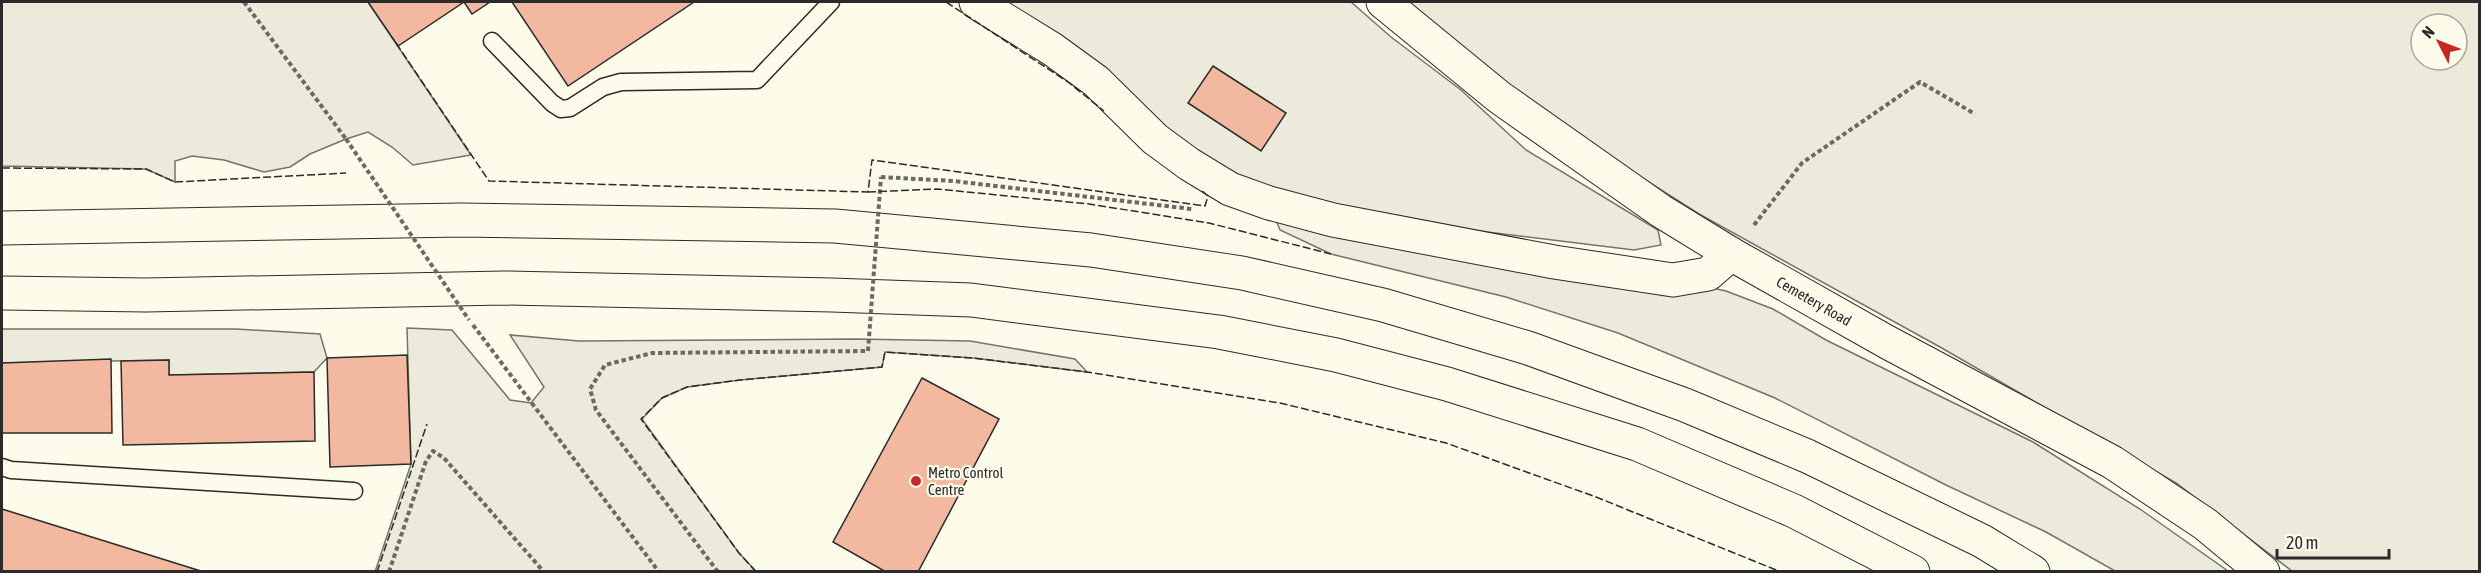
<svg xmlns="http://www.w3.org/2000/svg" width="2481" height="573" viewBox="0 0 2481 573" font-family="'Asap Condensed',sans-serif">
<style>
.green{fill:#ecebdb;stroke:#74746e;stroke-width:1.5;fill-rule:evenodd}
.building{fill:#f2b8a0;stroke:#2b2b2b;stroke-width:1.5}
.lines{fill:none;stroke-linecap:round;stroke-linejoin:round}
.service-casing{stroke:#2b2b2b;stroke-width:19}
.minor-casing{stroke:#2b2b2b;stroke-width:35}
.trunk-casing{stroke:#2b2b2b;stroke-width:35}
.path{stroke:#6a6964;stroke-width:4;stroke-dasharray:4.5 3;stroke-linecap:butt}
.service{stroke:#fdfbea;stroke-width:16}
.minor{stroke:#fdfbea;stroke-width:33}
.trunk{stroke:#fdfbea;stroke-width:33}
.path-bridge{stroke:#6a6964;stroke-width:4;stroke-dasharray:4.5 3;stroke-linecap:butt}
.fence{stroke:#2b2b2b;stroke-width:1.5;stroke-dasharray:8 3;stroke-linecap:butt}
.poi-dot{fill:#c62828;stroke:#fdfbea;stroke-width:2}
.labels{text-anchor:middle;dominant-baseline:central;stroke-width:4.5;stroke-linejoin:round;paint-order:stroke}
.street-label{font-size:15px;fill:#2b2b2b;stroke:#fdfbea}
.poi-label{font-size:15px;fill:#2b2b2b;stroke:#fdfbea;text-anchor:start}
</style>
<rect width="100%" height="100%" fill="#fdfbea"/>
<g class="green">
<path d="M 2,2 L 368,2 L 471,155 L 413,165 L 392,147 L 368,132 L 346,139 L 310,154 L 290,167 L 264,172 L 224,160 L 192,156 L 175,161 L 175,182 L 146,169 L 2,166 Z"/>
<path d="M 976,2 L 1351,2 L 1391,37 L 1461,90 L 1526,150 L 1658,230 L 1661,245 L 1634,250 L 1422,224 L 1726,291 L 1773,309 L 1826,340 L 2033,442 L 2140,509 L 2228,571 L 2115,571 L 2046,532 L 1946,485 L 1775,398 L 1618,333 L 1506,297 L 1331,254 L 1280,230 L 1269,203 Z"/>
<path d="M 1404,2 L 2479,2 L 2479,571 L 2292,571 L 2176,483 L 1940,347 L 1699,214 L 1548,118 ZM 2421,24 L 2457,24 L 2457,60 L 2421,60 Z"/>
<path d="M 407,328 L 452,330 L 510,400 L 531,403 L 544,387 L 510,335 L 579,341 L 855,339 L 970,341 L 1075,359 L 1087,372 L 973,358 L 885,352 L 882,367 L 740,380 L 687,387 L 662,398 L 642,419 L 739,553 L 756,571 L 375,572 L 411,464 Z"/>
<path d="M 2,329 L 236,329 L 320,334 L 327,358 L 314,372 L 169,375 L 169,360 L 2,363 Z"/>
</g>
<g class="building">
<path d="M 368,2 L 464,2 L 398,46 Z"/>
<path d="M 464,2 L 490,2 L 472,14 Z"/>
<path d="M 512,2 L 694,2 L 568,86 Z"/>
<path d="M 1213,66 L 1286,113 L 1261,151 L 1188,103 Z"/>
<path d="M 407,355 L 411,464 L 330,467 L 327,358 Z"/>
<path d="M 111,359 L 112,433 L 2,433 L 2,363 Z"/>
<path d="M 169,360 L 169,375 L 314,372 L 315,441 L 123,445 L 121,361 Z"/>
<path d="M 922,378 L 999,419 L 918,572 L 886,572 L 833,542 Z"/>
<path d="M 2,509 L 204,572 L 2,572 Z"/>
</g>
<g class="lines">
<defs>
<g id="service">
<path d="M 492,41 L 552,103 L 561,109 L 570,108 L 603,87 L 621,82 L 757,80 L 831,2"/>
<path d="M 2,467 L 11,470 L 354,491"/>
</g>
<g id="minor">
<path d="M 976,2 L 1052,49 L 1096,81 L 1155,139 L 1189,164 L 1230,189 L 1269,203 L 1333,220 L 1554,262 L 1673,280 L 1708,274 L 1731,254"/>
<path d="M 1383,2 L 1499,97 L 1661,211 L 1731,254 L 1887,342 L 2112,462 L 2205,524 L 2263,572"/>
</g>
<g id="trunk">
<path d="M 2,228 L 461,220 L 835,226 L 1091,250 L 1242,273 L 1383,305 L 1528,348 L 1685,405 L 1807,456 L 1982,541 L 2033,572"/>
<path d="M 2,293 L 146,295 L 504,288 L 832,295 L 971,300 L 1219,332 L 1336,355 L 1447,384 L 1637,444 L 1794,511 L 1913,572"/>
</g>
</defs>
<use href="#service" class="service-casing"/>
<use href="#minor" class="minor-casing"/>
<use href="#trunk" class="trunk-casing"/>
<g class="path">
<path d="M 244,2 L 346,139"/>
<path d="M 881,177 L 953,181 L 1192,209"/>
<path d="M 1754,225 L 1802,163 L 1920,82 L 1975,114"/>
<path d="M 473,325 L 659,572"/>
<path d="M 389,572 L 426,461 L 433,451 L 444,458 L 544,572"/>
<path d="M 718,572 L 596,410 L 590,389 L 605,365 L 652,353 L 868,351"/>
</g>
<use href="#service" class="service"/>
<use href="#minor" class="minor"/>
<use href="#trunk" class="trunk"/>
<g class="path-bridge">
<path d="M 346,139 L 469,320"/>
<path d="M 868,351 L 881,177"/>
</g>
<g class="fence">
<path d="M 946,2 L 1068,82 L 1104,111"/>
<path d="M 396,43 L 489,181 L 868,192 L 872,160 L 1205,206 L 1208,196 L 1201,190"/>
<path d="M 2,168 L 146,169 L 175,182 L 346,173"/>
<path d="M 868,192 L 937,189 L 1089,204 L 1209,223 L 1331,254"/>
<path d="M 377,572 L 427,424"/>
<path d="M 756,572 L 739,553 L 641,419 L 662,398 L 687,387 L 740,380 L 882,367 L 885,352 L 973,358 L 1087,372 L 1280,403 L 1446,443 L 1596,497 L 1781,572"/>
</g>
</g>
<circle class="poi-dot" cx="916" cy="481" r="6"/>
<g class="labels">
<g class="street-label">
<text transform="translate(1814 301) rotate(30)">Cemetery Road</text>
</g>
<g class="poi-label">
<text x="928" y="472">Metro Control<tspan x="928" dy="17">Centre</tspan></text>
</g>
</g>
<rect width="2481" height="573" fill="none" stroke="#2b2b2b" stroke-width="6"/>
<g transform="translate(2439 42) rotate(312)"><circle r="28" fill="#fdfbea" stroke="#a9a89e" stroke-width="1.5"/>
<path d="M0-4.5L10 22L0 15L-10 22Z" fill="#c62828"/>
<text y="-9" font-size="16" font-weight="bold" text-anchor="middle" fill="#2b2b2b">N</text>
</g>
<path d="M2277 549v9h112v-9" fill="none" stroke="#2b2b2b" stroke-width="3"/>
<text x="2286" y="549" font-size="18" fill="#2b2b2b" stroke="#fdfbea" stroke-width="4.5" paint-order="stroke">20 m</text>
</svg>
